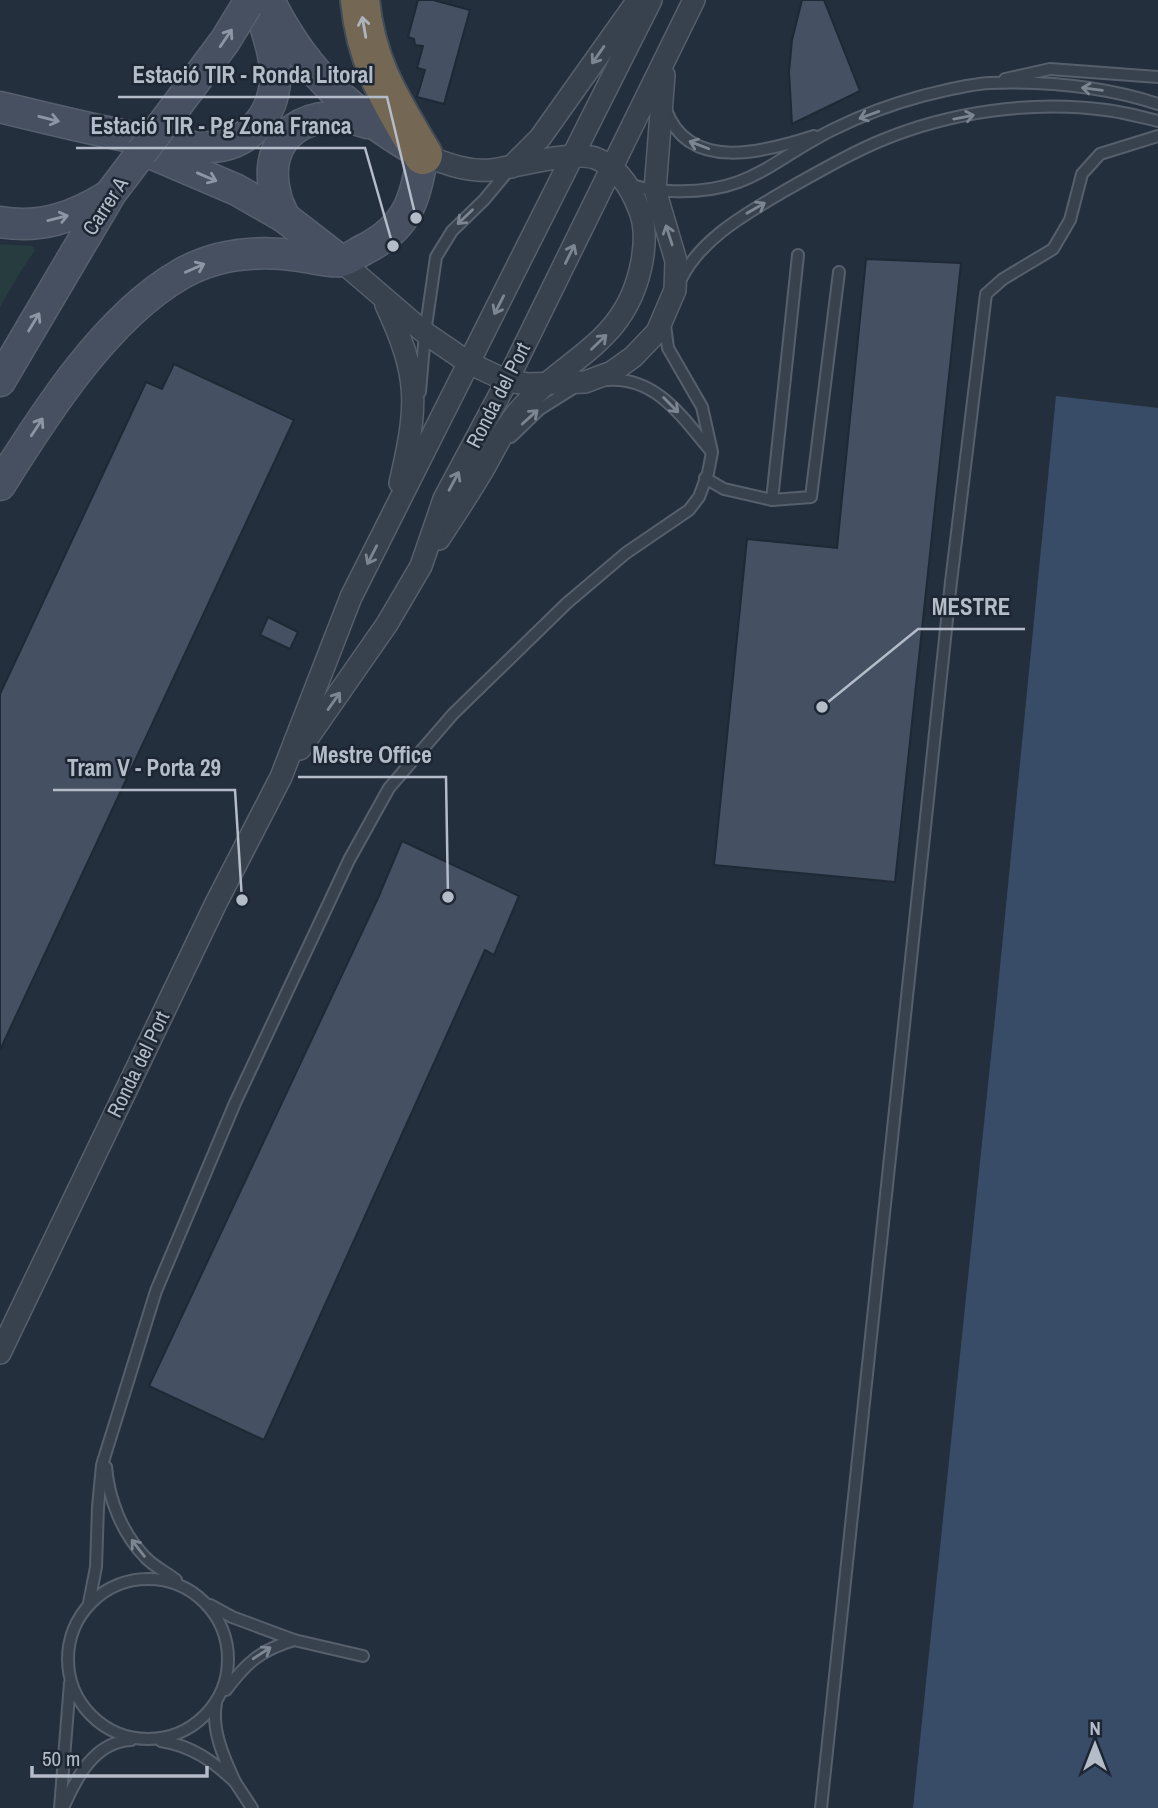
<svg xmlns="http://www.w3.org/2000/svg" width="1158" height="1808" viewBox="0 0 1158 1808" font-family="'Archivo Narrow',sans-serif">
<style>
.green{fill:#263c3f}
.water{fill:#394c67}
.building{fill:#455162;stroke:#1f2835;stroke-width:2}
.lines{fill:none;stroke-linecap:round;stroke-linejoin:round}
.lane-casing{stroke:#565f6c;stroke-width:14}
.street-casing{stroke:#565f6c;stroke-width:24}
.secondary-casing{stroke:#565f6c;stroke-width:33}
.highway-casing{stroke:#434c59;stroke-width:42}
.lane{stroke:#38414e;stroke-width:10}
.street{stroke:#38414e;stroke-width:21}
.secondary{stroke:#465061;stroke-width:30}
.highway{stroke:#746855;stroke-width:38}
.secondary-bridge-casing{stroke:#565f6c;stroke-width:33;stroke-linecap:butt}
.secondary-bridge{stroke:#465061;stroke-width:30}
.oneway{stroke:#aeb4bd}
.oneway2{stroke:#8e96a5}
.oneway3{stroke:#7c8592}
.labels{text-anchor:middle;dominant-baseline:central;stroke-width:5;stroke-linejoin:round;paint-order:stroke}
.street-label{font-size:21px;fill:#b4bcc9;stroke:#1d2633}
.leader{fill:none;stroke:#b4bcc9;stroke-width:2.5}
.callout-dot{fill:#b4bcc9;stroke:#1d2633;stroke-width:2.5}
.callout-label{font-size:23px;text-anchor:middle;font-weight:bold;fill:#b4bcc9;stroke:#1d2633;stroke-width:5;stroke-linejoin:round;paint-order:stroke}
</style>
<rect width="100%" height="100%" fill="#242f3e"/>
<path class="green" d="M 0,244 L 32,246 L 35,250 L 19,274 L 0,307 Z"/>
<path class="water" d="M 1056,396 L 1158,408 L 1158,1808 L 913,1808 L 996,1008 Z"/>
<g class="building">
<path d="M 418,0 L 433,0 L 470,10 L 444,104 L 417,97 L 425,70 L 417,68 L 423,46 L 415,45 L 414,39 L 408,37 Z"/>
<path d="M 802,0 L 824,0 L 860,91 L 792,124 L 789,72 L 792,40 Z"/>
<path d="M 866,259 L 961,263 L 895,882 L 714,865 L 747,539 L 837,548 Z"/>
<path d="M 174,364 L 294,420 L 0,1050 L 0,694 L 146,382 L 162,389 Z"/>
<path d="M 268,617 L 298,632 L 290,649 L 260,635 Z"/>
<path d="M 402,841 L 519,896 L 494,955 L 485,950 L 264,1440 L 149,1386 L 378,898 Z"/>
</g>
<g class="lines">
<defs>
<g id="lane">
<path d="M 1005,79 L 1050,69 L 1158,77"/>
<path d="M 666,110 C 689,173 765,152 814,136"/>
<path d="M 630,184 C 644,190 657,190 672,191 C 750,194 770,161 832,130 C 860,116 892,104 922,96 C 943,91 968,84 990,83 C 1045,81 1105,87 1158,104"/>
<path d="M 681,279 C 701,239 744,215 781,193 C 813,175 846,155 880,141 C 949,112 1032,100 1106,110 C 1123,112 1141,117 1158,121"/>
<path d="M 607,380 C 656,376 683,418 710,450"/>
<path d="M 420,392 L 425,333 L 436,257 L 452,231 L 484,200 L 509,170"/>
<path d="M 511,437 L 540,409 L 575,387"/>
<path d="M 705,478 L 724,489 L 772,500 L 798,255"/>
<path d="M 772,500 L 811,497 L 839,272"/>
<path d="M 106,1467 C 109,1500 122,1533 145,1557 C 153,1566 166,1572 176,1580"/>
<circle cx="148" cy="1659" r="80"/>
<path d="M 89,1603 L 96,1567 L 98,1507 L 102,1465 L 156,1291 L 235,1103 L 349,860 L 389,788 L 453,714 L 567,603 L 626,553 L 689,510 L 699,497 L 708,473 L 712,452 L 702,407 L 668,348 L 665,325"/>
<path d="M 210,1605 L 232,1617 L 294,1640 C 261,1650 247,1662 226,1690"/>
<path d="M 294,1640 L 363,1656"/>
<path d="M 161,1741 C 192,1746 213,1761 235,1782 C 224,1758 211,1730 216,1703"/>
<path d="M 235,1782 L 252,1808"/>
<path d="M 60,1808 L 70,1683"/>
<path d="M 63,1808 C 76,1778 94,1742 131,1740"/>
<path d="M 821,1808 L 951,582 L 986,294 L 1003,279 L 1053,249 L 1070,220 L 1082,174 L 1100,154 L 1158,136"/>
</g>
<g id="street">
<path d="M 423,155 C 445,163 466,172 490,170 C 518,167 570,150 595,158 C 617,166 631,188 639,209 C 646,225 645,244 642,261 C 627,345 565,356 517,413 C 503,430 495,449 484,468 C 470,492 454,516 439,539"/>
<path d="M 511,167 L 540,138 L 638,0"/>
<path d="M 341,261 L 425,333 L 469,363 L 507,381 L 528,384 L 585,382 L 612,372 L 633,357 L 657,332 L 675,290 L 676,261 L 655,190 L 664,75"/>
<path d="M 386,305 C 420,378 418,405 400,483"/>
<path d="M 300,749 L 387,624 L 421,566 L 444,499 L 507,381 L 694,0"/>
<path d="M 0,1353 L 216,903 L 281,777 L 351,597 L 651,0"/>
</g>
<g id="secondary">
<path d="M 0,107 C 49,119 97,131 147,140 C 171,144 196,150 221,146 C 253,140 273,112 275,81 C 277,57 266,31 260,8"/>
<path d="M 148,152 L 237,190 L 284,217 L 341,261"/>
<path d="M 284,217 C 282,210 277,203 276,196 C 259,134 312,103 367,123"/>
<path d="M 0,222 C 41,229 74,217 108,196"/>
<path d="M 0,381 L 111,193 L 142,152"/>
<path d="M 0,485 C 45,413 106,317 181,274 C 218,253 258,250 299,256 C 311,257 330,263 341,261 C 349,260 358,252 365,249 C 409,226 414,201 423,155 C 351,112 307,77 269,0"/>
</g>
<path id="highway" d="M 360,0 C 366,64 391,101 423,155"/>
</defs>
<use href="#lane" class="lane-casing"/>
<use href="#street" class="street-casing"/>
<use href="#secondary" class="secondary-casing"/>
<use href="#highway" class="highway-casing"/>
<use href="#lane" class="lane"/>
<use href="#street" class="street"/>
<use href="#secondary" class="secondary"/>
<use href="#highway" class="highway"/>
<defs>
<path id="secondary-bridge" d="M 142,152 L 225,41 L 247,5"/>
</defs>
<use href="#secondary-bridge" class="secondary-bridge-casing"/>
<use href="#secondary-bridge" class="secondary-bridge"/>
</g>
<defs><path id="oneway-shaft" d="M-6 0H5M1.5-3L5.5 0L1.5 3" fill="none" stroke-width="1.6" stroke-linecap="round" stroke-linejoin="round" transform="scale(1.75)"/></defs>
<use class="oneway" href="#oneway-shaft" transform="translate(364 27) rotate(-100)"/>
<g class="oneway2">
<use href="#oneway-shaft" transform="translate(226 38) rotate(-56)"/>
<use href="#oneway-shaft" transform="translate(49 119) rotate(14)"/>
<use href="#oneway-shaft" transform="translate(207 177) rotate(23)"/>
<use href="#oneway-shaft" transform="translate(58 218) rotate(-14)"/>
<use href="#oneway-shaft" transform="translate(195 268) rotate(-24)"/>
<use href="#oneway-shaft" transform="translate(34 322) rotate(-59)"/>
<use href="#oneway-shaft" transform="translate(37 427) rotate(-57)"/>
</g>
<g class="oneway3">
<use href="#oneway-shaft" transform="translate(598 55) rotate(125)"/>
<use href="#oneway-shaft" transform="translate(1092 89) rotate(-173)"/>
<use href="#oneway-shaft" transform="translate(869 115) rotate(160)"/>
<use href="#oneway-shaft" transform="translate(964 117) rotate(-11)"/>
<use href="#oneway-shaft" transform="translate(699 145) rotate(-159)"/>
<use href="#oneway-shaft" transform="translate(756 208) rotate(-30)"/>
<use href="#oneway-shaft" transform="translate(465 217) rotate(136)"/>
<use href="#oneway-shaft" transform="translate(669 235) rotate(-108)"/>
<use href="#oneway-shaft" transform="translate(570 254) rotate(-64)"/>
<use href="#oneway-shaft" transform="translate(499 305) rotate(117)"/>
<use href="#oneway-shaft" transform="translate(599 342) rotate(-44)"/>
<use href="#oneway-shaft" transform="translate(671 405) rotate(45)"/>
<use href="#oneway-shaft" transform="translate(530 417) rotate(-42)"/>
<use href="#oneway-shaft" transform="translate(454 481) rotate(-62)"/>
<use href="#oneway-shaft" transform="translate(372 555) rotate(117)"/>
<use href="#oneway-shaft" transform="translate(334 701) rotate(-55)"/>
<use href="#oneway-shaft" transform="translate(138 1548) rotate(-128)"/>
<use href="#oneway-shaft" transform="translate(262 1653) rotate(-33)"/>
</g>
<g class="labels">
<g class="street-label">
<text transform="translate(105 206) rotate(-57)">Carrer A</text>
<text transform="translate(498 395) rotate(-63)">Ronda del Port</text>
<text transform="translate(138 1064) rotate(-64)">Ronda del Port</text>
</g>
</g>
<path class="leader" d="M416 218L387 97H118M393 246L365 148H76M822 707L918 629H1025M448 897L446 777H298M242 900L235 790H53"/>
<g class="callout-dot">
<circle cx="416" cy="218" r="7"/>
<circle cx="393" cy="246" r="7"/>
<circle cx="822" cy="707" r="7"/>
<circle cx="448" cy="897" r="7"/>
<circle cx="242" cy="900" r="7"/>
</g>
<g class="callout-label">
<text x="253" y="83">Estació TIR - Ronda Litoral</text>
<text x="221" y="134">Estació TIR - Pg Zona Franca</text>
<text x="971" y="615">MESTRE</text>
<text x="372" y="763">Mestre Office</text>
<text x="144" y="776">Tram V - Porta 29</text>
</g>
<g transform="translate(1095 1745)" stroke="#1d2633" stroke-width="5" paint-order="stroke">
<path d="M0-5L12 26L0 18L-12 26Z" fill="#b4bcc9"/>
<text y="-10" font-size="19" font-weight="bold" text-anchor="middle" fill="#b4bcc9">N</text>
</g>
<path d="M32 1766v10h175v-10" fill="none" stroke="#b4bcc9" stroke-width="3.5"/>
<text x="42" y="1766" font-size="21" fill="#b4bcc9" stroke="#1d2633" stroke-width="5" paint-order="stroke">50 m</text>
</svg>
